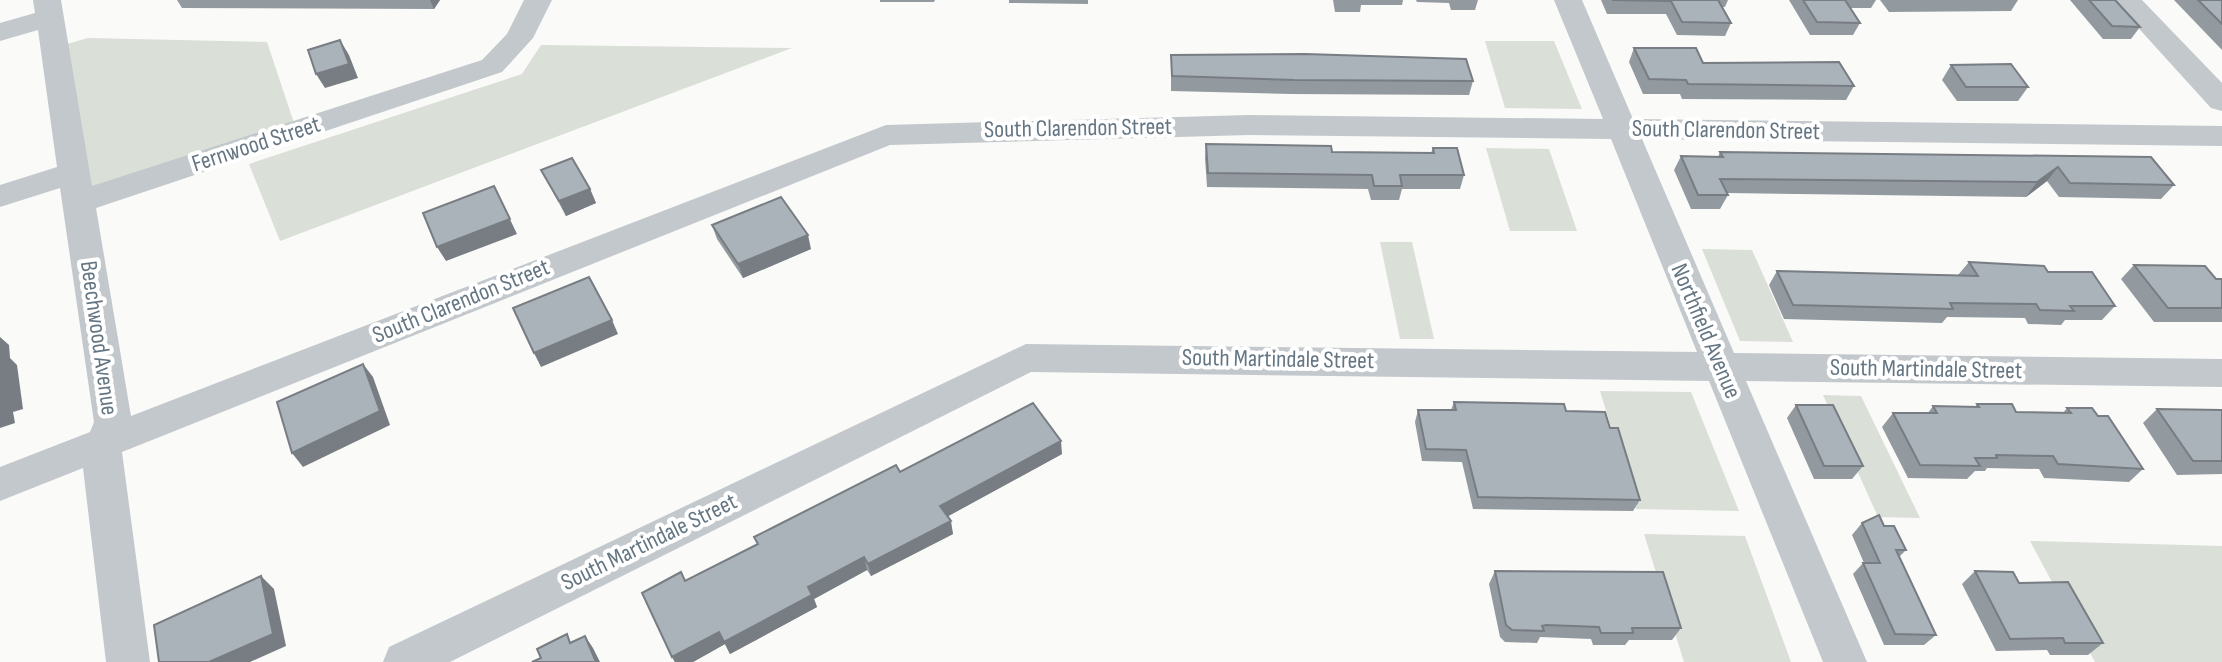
<svg xmlns="http://www.w3.org/2000/svg" width="2222" height="662" viewBox="0 0 2222 662" font-family="'Sofia Sans Condensed',sans-serif">
<style>
.green{fill:#dadfd7}
.lines{fill:none;stroke-linecap:round;stroke-linejoin:round}
.minor{fill:#c3c8cc;fill-rule:evenodd}
.wall{fill:#929a9f}
.shaded-wall{fill:#777d82}
.building{fill:#aab3b9;stroke:#777d82;stroke-width:2}
.labels{text-anchor:middle;dominant-baseline:central;stroke-width:8;stroke-linejoin:round;paint-order:stroke}
.street-label{font-size:24px;fill:#657683;stroke:#fff}
</style>
<rect width="100%" height="100%" fill="#fafaf8"/>
<g class="green">
<path d="M 88,38 L 267,42 L 294,123 L 89,189 L 67,44 Z"/>
<path d="M 1485,41 L 1554,41 L 1582,109 L 1505,108 Z"/>
<path d="M 541,45 L 792,48 L 280,241 L 249,164 L 522,74 Z"/>
<path d="M 1486,148 L 1549,149 L 1577,231 L 1510,231 Z"/>
<path d="M 1380,242 L 1412,242 L 1434,339 L 1400,339 Z"/>
<path d="M 1702,249 L 1752,250 L 1793,342 L 1740,341 Z"/>
<path d="M 1600,391 L 1691,392 L 1739,511 L 1636,509 Z"/>
<path d="M 1823,395 L 1861,396 L 1920,518 L 1878,517 Z"/>
<path d="M 1644,534 L 1745,536 L 1791,662 L 1684,662 Z"/>
<path d="M 2030,541 L 2222,546 L 2222,662 L 2095,662 Z"/>
</g>
<g class="lines">
<g class="minor">
<path d="M 33,0 L 61,0 L 92,186 L 482,60 L 507,34 L 524,0 L 552,0 L 533,38 L 502,72 L 96,208 L 131,416 L 886,125 L 1249,115 L 1603,119 L 1554,0 L 1582,0 L 1633,119 L 2222,126 L 2222,146 L 1642,139 L 1734,353 L 2222,359 L 2222,387 L 1746,381 L 1867,662 L 1823,662 L 1709,381 L 1031,372 L 450,662 L 383,662 L 389,647 L 1026,344 L 1697,352 L 1611,139 L 1249,135 L 890,145 L 122,452 L 150,662 L 106,662 L 83,468 L 0,501 L 0,467 L 90,432 L 94,422 L 60,188 L 0,207 L 0,185 L 57,167 L 38,30 L 0,41 L 0,23 L 35,13 Z"/>
<path d="M 2113,0 L 2142,0 L 2222,83 L 2222,111 L 2211,108 Z"/>
</g>
</g>
<g class="wall">
<path d="M 177,0 L 440,0 L 434,9 L 182,8 Z"/>
<path d="M 880,0 L 935,0 L 934,2 L 880,2 Z"/>
<path d="M 1009,0 L 1088,0 L 1088,4 L 1009,3 Z"/>
<path d="M 1333,0 L 1403,0 L 1402,5 L 1361,5 L 1360,12 L 1335,12 Z"/>
<path d="M 1416,0 L 1478,0 L 1475,10 L 1451,10 L 1449,3 L 1417,2 Z"/>
<path d="M 1601,0 L 1728,0 L 1725,7 L 1722,7 L 1731,23 L 1725,36 L 1677,35 L 1666,14 L 1607,14 Z"/>
<path d="M 1789,0 L 1876,0 L 1871,8 L 1851,8 L 1860,23 L 1853,35 L 1810,35 Z"/>
<path d="M 1880,0 L 2018,0 L 2011,11 L 1889,12 Z"/>
<path d="M 2070,0 L 2115,0 L 2140,27 L 2131,39 L 2103,39 Z"/>
<path d="M 2174,0 L 2222,0 L 2222,50 Z"/>
<path d="M 1634,48 L 1703,63 L 1854,86 L 1846,100 L 1682,99 L 1680,94 L 1643,94 L 1629,62 Z"/>
<path d="M 1171,55 L 1473,81 L 1469,95 L 1292,94 L 1171,91 Z"/>
<path d="M 1951,65 L 2028,87 L 2018,101 L 1957,101 L 1942,80 Z"/>
<path d="M 1206,144 L 1332,152 L 1431,153 L 1433,148 L 1464,175 L 1460,189 L 1402,189 L 1399,200 L 1371,200 L 1368,189 L 1207,187 L 1205,158 Z"/>
<path d="M 1720,152 L 2151,157 L 2174,185 L 2161,199 L 2059,197 L 2047,181 L 2026,197 L 1727,193 L 1728,195 L 1720,209 L 1691,209 L 1674,170 L 1681,156 L 1718,157 Z"/>
<path d="M 541,170 L 590,189 L 596,203 L 566,216 Z"/>
<path d="M 712,225 L 811,249 L 743,278 L 717,239 Z"/>
<path d="M 1969,262 L 2048,272 L 2115,306 L 2102,320 L 2065,320 L 2061,325 L 2028,324 L 2025,318 L 1947,317 L 1942,323 L 1784,319 L 1769,285 L 1777,271 L 1958,275 Z"/>
<path d="M 2134,265 L 2222,279 L 2222,322 L 2154,322 L 2121,279 Z"/>
<path d="M 1454,402 L 1566,411 L 1610,428 L 1640,500 L 1633,511 L 1473,509 L 1462,462 L 1422,461 L 1415,422 L 1418,410 L 1451,410 Z"/>
<path d="M 1977,404 L 2016,412 L 2063,413 L 2067,408 L 2098,416 L 2143,469 L 2129,482 L 2044,478 L 2039,469 L 1987,468 L 1985,471 L 1975,471 L 1967,479 L 1908,478 L 1882,427 L 1893,413 L 1928,413 L 1933,406 L 1975,407 Z"/>
<path d="M 1796,405 L 1863,466 L 1852,479 L 1814,479 L 1787,418 Z"/>
<path d="M 2157,409 L 2222,410 L 2222,474 L 2177,475 L 2143,423 Z"/>
<path d="M 1062,454 L 948,516 L 953,534 L 871,576 L 867,570 L 814,599 L 817,607 L 730,654 L 725,644 L 693,662 L 675,662 L 672,657 L 757,544 L 754,537 L 900,472 Z"/>
<path d="M 1862,523 L 1884,526 L 1906,550 L 1899,557 L 1936,635 L 1924,645 L 1884,645 L 1853,574 L 1863,563 L 1864,563 L 1852,535 Z"/>
<path d="M 1495,571 L 1681,628 L 1672,640 L 1629,640 L 1625,645 L 1593,645 L 1591,639 L 1540,637 L 1537,643 L 1505,642 L 1500,637 L 1489,584 Z"/>
<path d="M 1975,571 L 2019,583 L 2103,643 L 2088,655 L 2050,655 L 2047,650 L 1996,651 L 1962,584 Z"/>
</g>
<g class="shaded-wall">
<path d="M 430,0 L 440,0 L 434,9 Z"/>
<path d="M 340,40 L 349,55 L 358,78 L 325,88 L 316,74 Z"/>
<path d="M 2058,167 L 2047,181 L 2026,197 L 2037,182 Z"/>
<path d="M 494,186 L 517,234 L 446,261 L 437,247 Z"/>
<path d="M 590,189 L 596,203 L 566,216 L 559,201 Z"/>
<path d="M 808,235 L 811,249 L 743,278 L 738,264 Z"/>
<path d="M 612,320 L 618,334 L 541,367 L 534,353 Z"/>
<path d="M 0,337 L 9,345 L 10,358 L 17,365 L 23,409 L 13,412 L 15,423 L 0,428 Z"/>
<path d="M 363,364 L 373,377 L 390,425 L 303,467 L 292,453 Z"/>
<path d="M 1061,441 L 1062,454 L 943,519 L 940,506 Z"/>
<path d="M 951,521 L 953,534 L 871,576 L 868,564 Z"/>
<path d="M 864,557 L 867,570 L 814,599 L 817,607 L 730,654 L 725,644 L 693,662 L 675,662 L 672,657 Z"/>
<path d="M 261,576 L 274,589 L 286,646 L 250,662 L 209,662 Z"/>
<path d="M 585,636 L 593,648 L 600,662 L 596,662 Z"/>
</g>
<g class="building">
<path d="M 1612,0 L 1718,0 L 1731,23 L 1682,22 L 1671,1 Z"/>
<path d="M 1803,0 L 1845,0 L 1860,23 L 1817,22 Z"/>
<path d="M 2089,0 L 2115,0 L 2140,27 L 2112,26 Z"/>
<path d="M 2198,0 L 2222,0 L 2222,24 Z"/>
<path d="M 340,40 L 349,64 L 316,74 L 308,50 Z"/>
<path d="M 1634,48 L 1696,48 L 1703,63 L 1839,62 L 1854,86 L 1688,84 L 1686,80 L 1649,79 Z"/>
<path d="M 1305,54 L 1466,59 L 1473,81 L 1294,80 L 1172,76 L 1171,55 Z"/>
<path d="M 2011,64 L 2028,87 L 1966,87 L 1951,65 Z"/>
<path d="M 1206,144 L 1331,146 L 1332,152 L 1434,153 L 1433,148 L 1457,148 L 1464,175 L 1400,175 L 1402,186 L 1374,186 L 1372,175 L 1208,173 Z"/>
<path d="M 1720,152 L 2151,157 L 2174,185 L 2070,183 L 2058,167 L 2037,182 L 1720,179 L 1728,195 L 1698,195 L 1681,156 L 1723,157 Z"/>
<path d="M 572,158 L 590,189 L 559,201 L 541,170 Z"/>
<path d="M 494,186 L 510,219 L 437,247 L 423,213 Z"/>
<path d="M 781,197 L 808,235 L 738,264 L 712,225 Z"/>
<path d="M 1969,262 L 2044,266 L 2048,272 L 2092,272 L 2115,306 L 2070,306 L 2074,311 L 2040,310 L 2036,304 L 1950,303 L 1953,309 L 1793,305 L 1777,271 L 1978,276 Z"/>
<path d="M 2134,265 L 2205,266 L 2216,279 L 2222,279 L 2222,308 L 2168,308 Z"/>
<path d="M 589,277 L 612,320 L 534,353 L 513,308 Z"/>
<path d="M 363,364 L 380,411 L 292,453 L 277,402 Z"/>
<path d="M 1454,402 L 1564,404 L 1566,411 L 1605,412 L 1610,428 L 1618,428 L 1640,500 L 1478,497 L 1466,450 L 1426,449 L 1418,410 L 1456,410 Z"/>
<path d="M 1033,403 L 1061,441 L 940,506 L 951,521 L 868,564 L 864,557 L 808,587 L 812,595 L 724,642 L 719,632 L 672,657 L 642,593 L 681,572 L 685,581 L 758,544 L 754,537 L 774,527 L 896,465 L 900,472 Z"/>
<path d="M 1977,404 L 2012,404 L 2016,412 L 2071,413 L 2067,408 L 2092,408 L 2098,416 L 2108,416 L 2143,469 L 2058,464 L 2053,456 L 1996,455 L 1997,458 L 1975,458 L 1980,466 L 1920,465 L 1893,413 L 1937,413 L 1933,406 L 1979,407 Z"/>
<path d="M 1796,405 L 1833,405 L 1863,466 L 1824,466 Z"/>
<path d="M 2157,409 L 2222,410 L 2222,461 L 2193,461 Z"/>
<path d="M 1879,515 L 1884,526 L 1894,526 L 1906,550 L 1896,550 L 1936,635 L 1895,634 L 1863,563 L 1880,563 L 1862,523 Z"/>
<path d="M 1495,571 L 1663,572 L 1681,628 L 1632,628 L 1633,633 L 1601,633 L 1599,627 L 1546,625 L 1542,626 L 1544,631 L 1512,630 L 1506,625 Z"/>
<path d="M 1975,571 L 2013,572 L 2019,583 L 2068,582 L 2103,643 L 2065,643 L 2063,638 L 2010,639 Z"/>
<path d="M 261,576 L 273,634 L 209,662 L 159,662 L 154,625 Z"/>
<path d="M 567,634 L 570,643 L 585,636 L 596,662 L 532,662 L 541,658 L 537,649 Z"/>
</g>
<g class="labels">
<g class="street-label">
<text transform="translate(1078 128) rotate(-1)">South Clarendon Street</text>
<text transform="translate(1726 130) rotate(1)">South Clarendon Street</text>
<text transform="translate(256 144) rotate(-18)">Fernwood Street</text>
<text transform="translate(461 301) rotate(-22)">South Clarendon Street</text>
<text transform="translate(1706 331) rotate(67)">Northfield Avenue</text>
<text transform="translate(99 338) rotate(82)">Beechwood Avenue</text>
<text transform="translate(1278 359) rotate(1)">South Martindale Street</text>
<text transform="translate(1926 369) rotate(1)">South Martindale Street</text>
<text transform="translate(649 542) rotate(-26)">South Martindale Street</text>
</g>
</g>
</svg>
